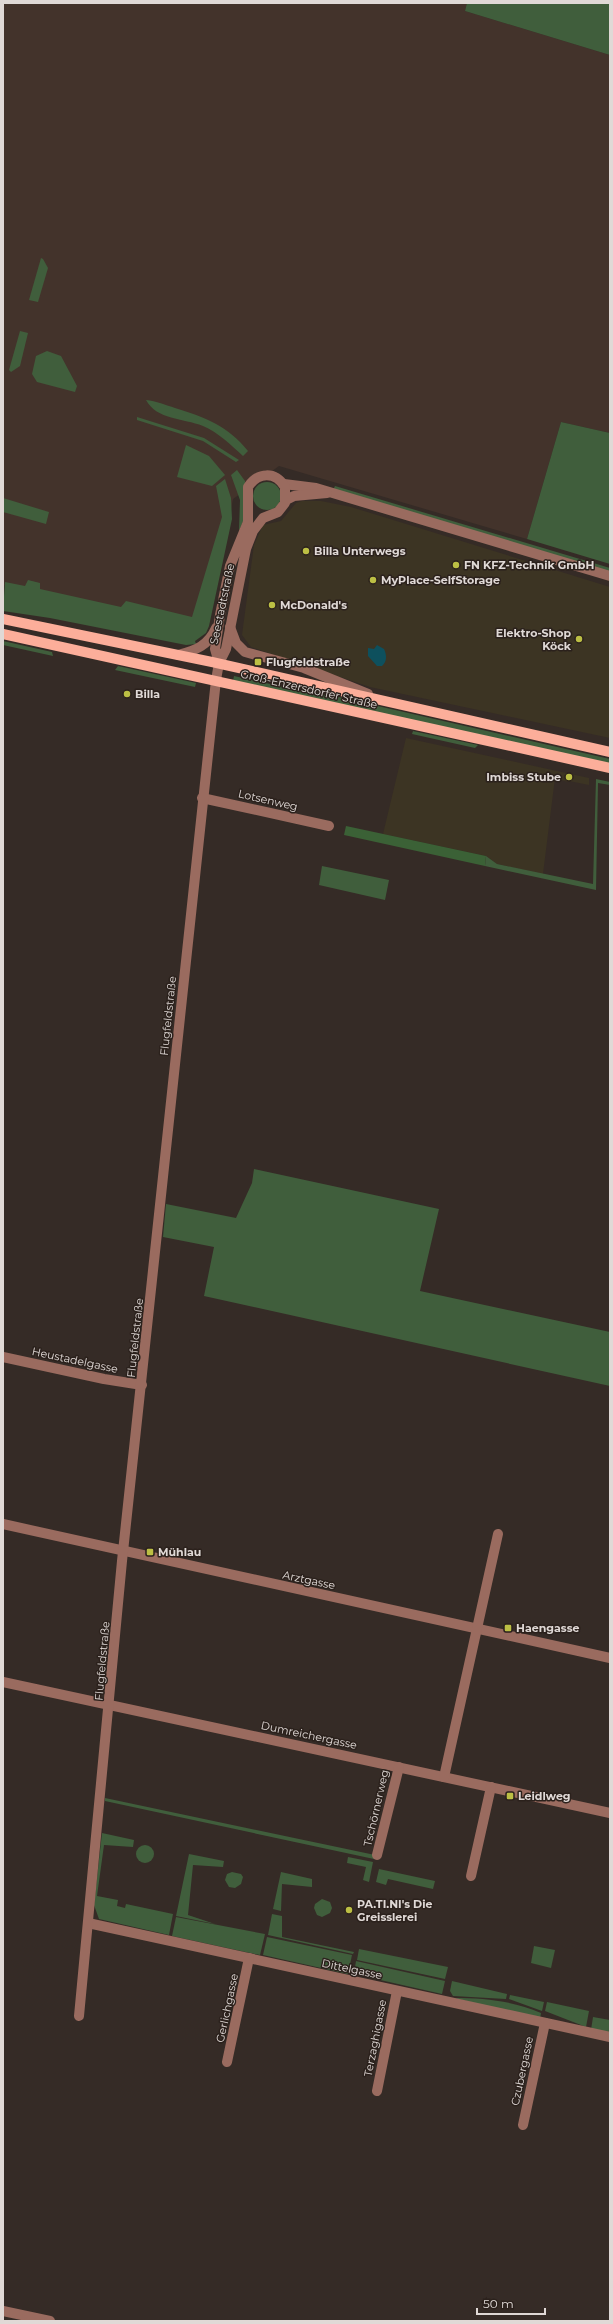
<svg xmlns="http://www.w3.org/2000/svg" width="613" height="2324" viewBox="0 0 613 2324" font-family="Montserrat,sans-serif">
<style>
.commercial{fill:#3c3423}
.built{fill:#43332b}
.green{fill:#405e3c}
.forest{fill:#3b6136}
.water{fill:#0e505d}
.lines{fill:none;stroke-linecap:round;stroke-linejoin:round}
.minor{stroke:#9a6b5f;stroke-width:10}
.major{stroke:#fcae9a;stroke-width:10}
.poi-dot{fill:#bcbf44;stroke:#2b211c;stroke-width:1.5}
.labels{text-anchor:middle;dominant-baseline:central;stroke-width:3;stroke-linejoin:round;paint-order:stroke}
.poi-label{font-size:11px;font-weight:bold;fill:#e0d9d6;stroke:#2b211c;text-anchor:start}
.street-label{font-size:11px;fill:#e0d9d6;stroke:#2b211c}
</style>
<rect width="100%" height="100%" fill="#352b26"/>
<g class="commercial">
<path d="M 302,501 L 321,501 L 351,507 L 610,587 L 610,738 L 370,687 L 251,647 L 242,635 L 254,545 L 263,525 L 281,521 L 296,503 Z"/>
<path d="M 406,738 L 589,778 L 589,785 L 569,781 L 568,782 L 555,778 L 543,874 L 497,864 L 486,856 L 383,834 Z"/>
</g>
<path class="built" d="M 3,3 L 467,3 L 465,11 L 610,55 L 610,433 L 561,422 L 527,539 L 279,466 L 233,499 L 208,629 L 3,585 Z"/>
<g class="green">
<path d="M 467,3 L 610,3 L 610,55 L 465,11 Z"/>
<path d="M 41,258 L 43,259 L 48,268 L 38,302 L 29,300 Z"/>
<path d="M 20,331 L 28,333 L 20,366 L 11,372 L 9,370 Z"/>
<path d="M 47,351 L 61,356 L 77,386 L 75,392 L 37,382 L 32,374 L 36,356 Z"/>
<path d="M 146,400 C 156,401 166,405 175,408 C 205,417 228,426 248,451 L 243,456 C 231,445 219,433 203,426 C 183,418 157,420 146,400 Z"/>
<path d="M 137,417 L 204,438 L 239,460 L 236,462 L 203,441 L 137,420 Z"/>
<path d="M 561,422 L 610,433 L 610,564 L 527,539 Z"/>
<path d="M 186,445 L 209,456 L 225,475 L 212,486 L 177,477 Z"/>
<path d="M 237,470 L 245,481 L 247,512 L 239,531 L 240,500 L 231,475 Z"/>
<path d="M 225,479 L 231,498 L 232,519 L 209,626 L 206,633 L 195,641 L 196,644 L 186,645 L 50,618 L 3,611 L 5,582 L 25,586 L 28,580 L 40,583 L 40,589 L 121,607 L 126,601 L 192,617 L 222,517 L 216,486 Z"/>
<circle cx="267" cy="496" r="14"/>
<path d="M 335,486 L 610,568 L 610,572 L 333,490 Z"/>
<path d="M 3,498 L 49,512 L 46,524 L 3,512 Z"/>
<path d="M 3,641 L 52,652 L 53,656 L 3,645 Z"/>
<path d="M 118,666 L 196,683 L 195,687 L 115,670 Z"/>
<path d="M 234,676 L 310,693 L 334,696 L 610,759 L 610,764 L 233,681 Z"/>
<path d="M 413,731 L 478,745 L 475,748 L 412,734 Z"/>
<path d="M 596,779 L 610,782 L 610,785 L 598,783 L 596,890 L 485,866 L 486,856 L 497,864 L 593,884 Z"/>
<path d="M 322,866 L 389,880 L 385,900 L 319,885 Z"/>
<path d="M 254,1169 L 439,1209 L 420,1291 L 610,1332 L 610,1386 L 204,1296 L 214,1247 L 163,1237 L 166,1204 L 236,1218 L 252,1183 Z"/>
<path d="M 105,1798 L 375,1855 L 374,1859 L 105,1801 Z"/>
<path d="M 102,1833 L 134,1840 L 133,1847 L 104,1845 L 97,1896 L 118,1900 L 117,1906 L 125,1908 L 126,1904 L 173,1914 L 169,1935 L 99,1919 L 94,1905 Z"/>
<circle cx="145" cy="1854" r="9"/>
<path d="M 189,1854 L 224,1861 L 223,1867 L 193,1865 L 188,1915 L 215,1924 L 176,1916 Z"/>
<path d="M 348,1857 L 373,1862 L 369,1882 L 363,1880 L 366,1867 L 347,1863 Z"/>
<path d="M 379,1869 L 435,1881 L 433,1889 L 388,1879 L 386,1885 L 376,1882 Z"/>
<path d="M 232,1872 L 241,1874 L 243,1877 L 241,1884 L 235,1888 L 229,1887 L 225,1880 L 227,1874 Z"/>
<path d="M 281,1872 L 312,1879 L 312,1887 L 282,1884 L 281,1911 L 273,1909 Z"/>
<path d="M 322,1899 L 330,1902 L 332,1908 L 330,1913 L 322,1917 L 317,1915 L 314,1908 L 315,1904 Z"/>
<path d="M 272,1914 L 282,1916 L 282,1937 L 354,1952 L 353,1954 L 268,1935 Z"/>
<path d="M 176,1917 L 265,1934 L 260,1955 L 172,1936 Z"/>
<path d="M 267,1937 L 352,1955 L 348,1974 L 263,1955 Z"/>
<path d="M 534,1946 L 555,1950 L 551,1968 L 531,1963 Z"/>
<path d="M 359,1949 L 448,1967 L 445,1979 L 357,1960 Z"/>
<path d="M 356,1961 L 445,1981 L 442,1994 L 354,1974 Z"/>
<path d="M 452,1981 L 507,1994 L 506,1999 L 453,1996 L 450,1991 Z"/>
<path d="M 510,1995 L 544,2002 L 542,2011 L 509,1999 Z"/>
<path d="M 454,1998 C 485,1998 513,2001 541,2013 L 540,2019 Z"/>
<path d="M 547,2002 L 589,2011 L 586,2027 L 545,2011 Z"/>
<path d="M 593,2017 L 610,2020 L 610,2034 L 591,2030 Z"/>
</g>
<path class="forest" d="M 346,826 L 486,856 L 485,866 L 344,835 Z"/>
<path class="water" d="M 377,645 L 384,649 C 387,655 387,662 382,666 L 377,666 L 368,656 L 368,648 L 374,649 Z"/>
<g class="lines">
<g class="minor">
<path d="M 284,484 L 316,488 L 610,576"/>
<path d="M 286,500 L 294,496 L 327,493"/>
<path d="M 230,627 L 236,643 L 245,652 L 304,668 L 368,694"/>
<path d="M 178,655 C 196,650 208,646 216,628"/>
<path d="M 202,798 L 329,826"/>
<path d="M 3,1357 L 104,1379 L 142,1385"/>
<path d="M 3,1524 L 610,1658"/>
<path d="M 3,1682 L 610,1813"/>
<path d="M 444,1777 L 498,1534"/>
<path d="M 377,1855 L 399,1767"/>
<path d="M 471,1876 L 491,1787"/>
<path d="M 88,1923 L 610,2037"/>
<path d="M 79,2016 L 122,1561 L 216,680 L 219,663 L 226,649 L 246,549 L 253,531 L 263,518 L 278,512 L 285,503 L 285,487 C 275,471 258,472 248,487 L 248,522 L 230,566 L 220,615 L 215,649 L 219,663"/>
<path d="M 227,2062 L 249,1958"/>
<path d="M 377,2091 L 397,1991"/>
<path d="M 523,2125 L 545,2023"/>
<path d="M 3,2311 L 50,2321"/>
</g>
<g class="major">
<path d="M 3,619 L 212,662 L 610,752"/>
<path d="M 3,634 L 610,768"/>
</g>
</g>
<g class="poi-dot">
<circle cx="306" cy="551" r="4"/>
<circle cx="456" cy="565" r="4"/>
<circle cx="373" cy="580" r="4"/>
<circle cx="272" cy="605" r="4"/>
<circle cx="579" cy="639" r="4"/>
<rect x="254" y="658" width="8" height="8" rx="2"/>
<circle cx="127" cy="694" r="4"/>
<circle cx="569" cy="777" r="4"/>
<rect x="146" y="1548" width="8" height="8" rx="2"/>
<rect x="504" y="1624" width="8" height="8" rx="2"/>
<rect x="506" y="1792" width="8" height="8" rx="2"/>
<circle cx="349" cy="1910" r="4"/>
</g>
<g class="labels">
<g class="poi-label">
<text x="314" y="551">Billa Unterwegs</text>
<text x="464" y="565">FN KFZ-Technik GmbH</text>
<text x="381" y="580">MyPlace-SelfStorage</text>
<text x="280" y="605">McDonald's</text>
<text x="571" y="633" text-anchor="end">Elektro-Shop<tspan x="571" dy="13">Köck</tspan></text>
<text x="266" y="662">Flugfeldstraße</text>
<text x="135" y="694">Billa</text>
<text x="561" y="777" text-anchor="end">Imbiss Stube</text>
<text x="158" y="1552">Mühlau</text>
<text x="516" y="1628">Haengasse</text>
<text x="518" y="1796">Leidlweg</text>
<text x="357" y="1904">PA.TI.NI's Die<tspan x="357" dy="13">Greisslerei</tspan></text>
</g>
<g class="street-label">
<text transform="translate(222 604) rotate(-78)">Seestadtstraße</text>
<text transform="translate(309 689) rotate(13)">Groß-Enzersdorfer Straße</text>
<text transform="translate(268 800) rotate(13)">Lotsenweg</text>
<text transform="translate(168 1016) rotate(-84)">Flugfeldstraße</text>
<text transform="translate(135 1338) rotate(-84)">Flugfeldstraße</text>
<text transform="translate(75 1360) rotate(12)">Heustadelgasse</text>
<text transform="translate(309 1580) rotate(12)">Arztgasse</text>
<text transform="translate(102 1661) rotate(-85)">Flugfeldstraße</text>
<text transform="translate(309 1735) rotate(12)">Dumreichergasse</text>
<text transform="translate(376 1808) rotate(-77)">Tschörnerweg</text>
<text transform="translate(352 1969) rotate(12)">Dittelgasse</text>
<text transform="translate(227 2008) rotate(-78)">Gerlichgasse</text>
<text transform="translate(375 2038) rotate(-79)">Terzaghigasse</text>
<text transform="translate(522 2071) rotate(-78)">Czubergasse</text>
</g>
</g>
<rect width="613" height="2324" fill="none" stroke="#e0d9d6" stroke-width="8"/>
<path d="M477 2308v6h68v-6" fill="none" stroke="#e0d9d6" stroke-width="2"/>
<text x="483" y="2308" font-size="12" fill="#e0d9d6" stroke="#2b211c" stroke-width="3" paint-order="stroke">50 m</text>
</svg>
